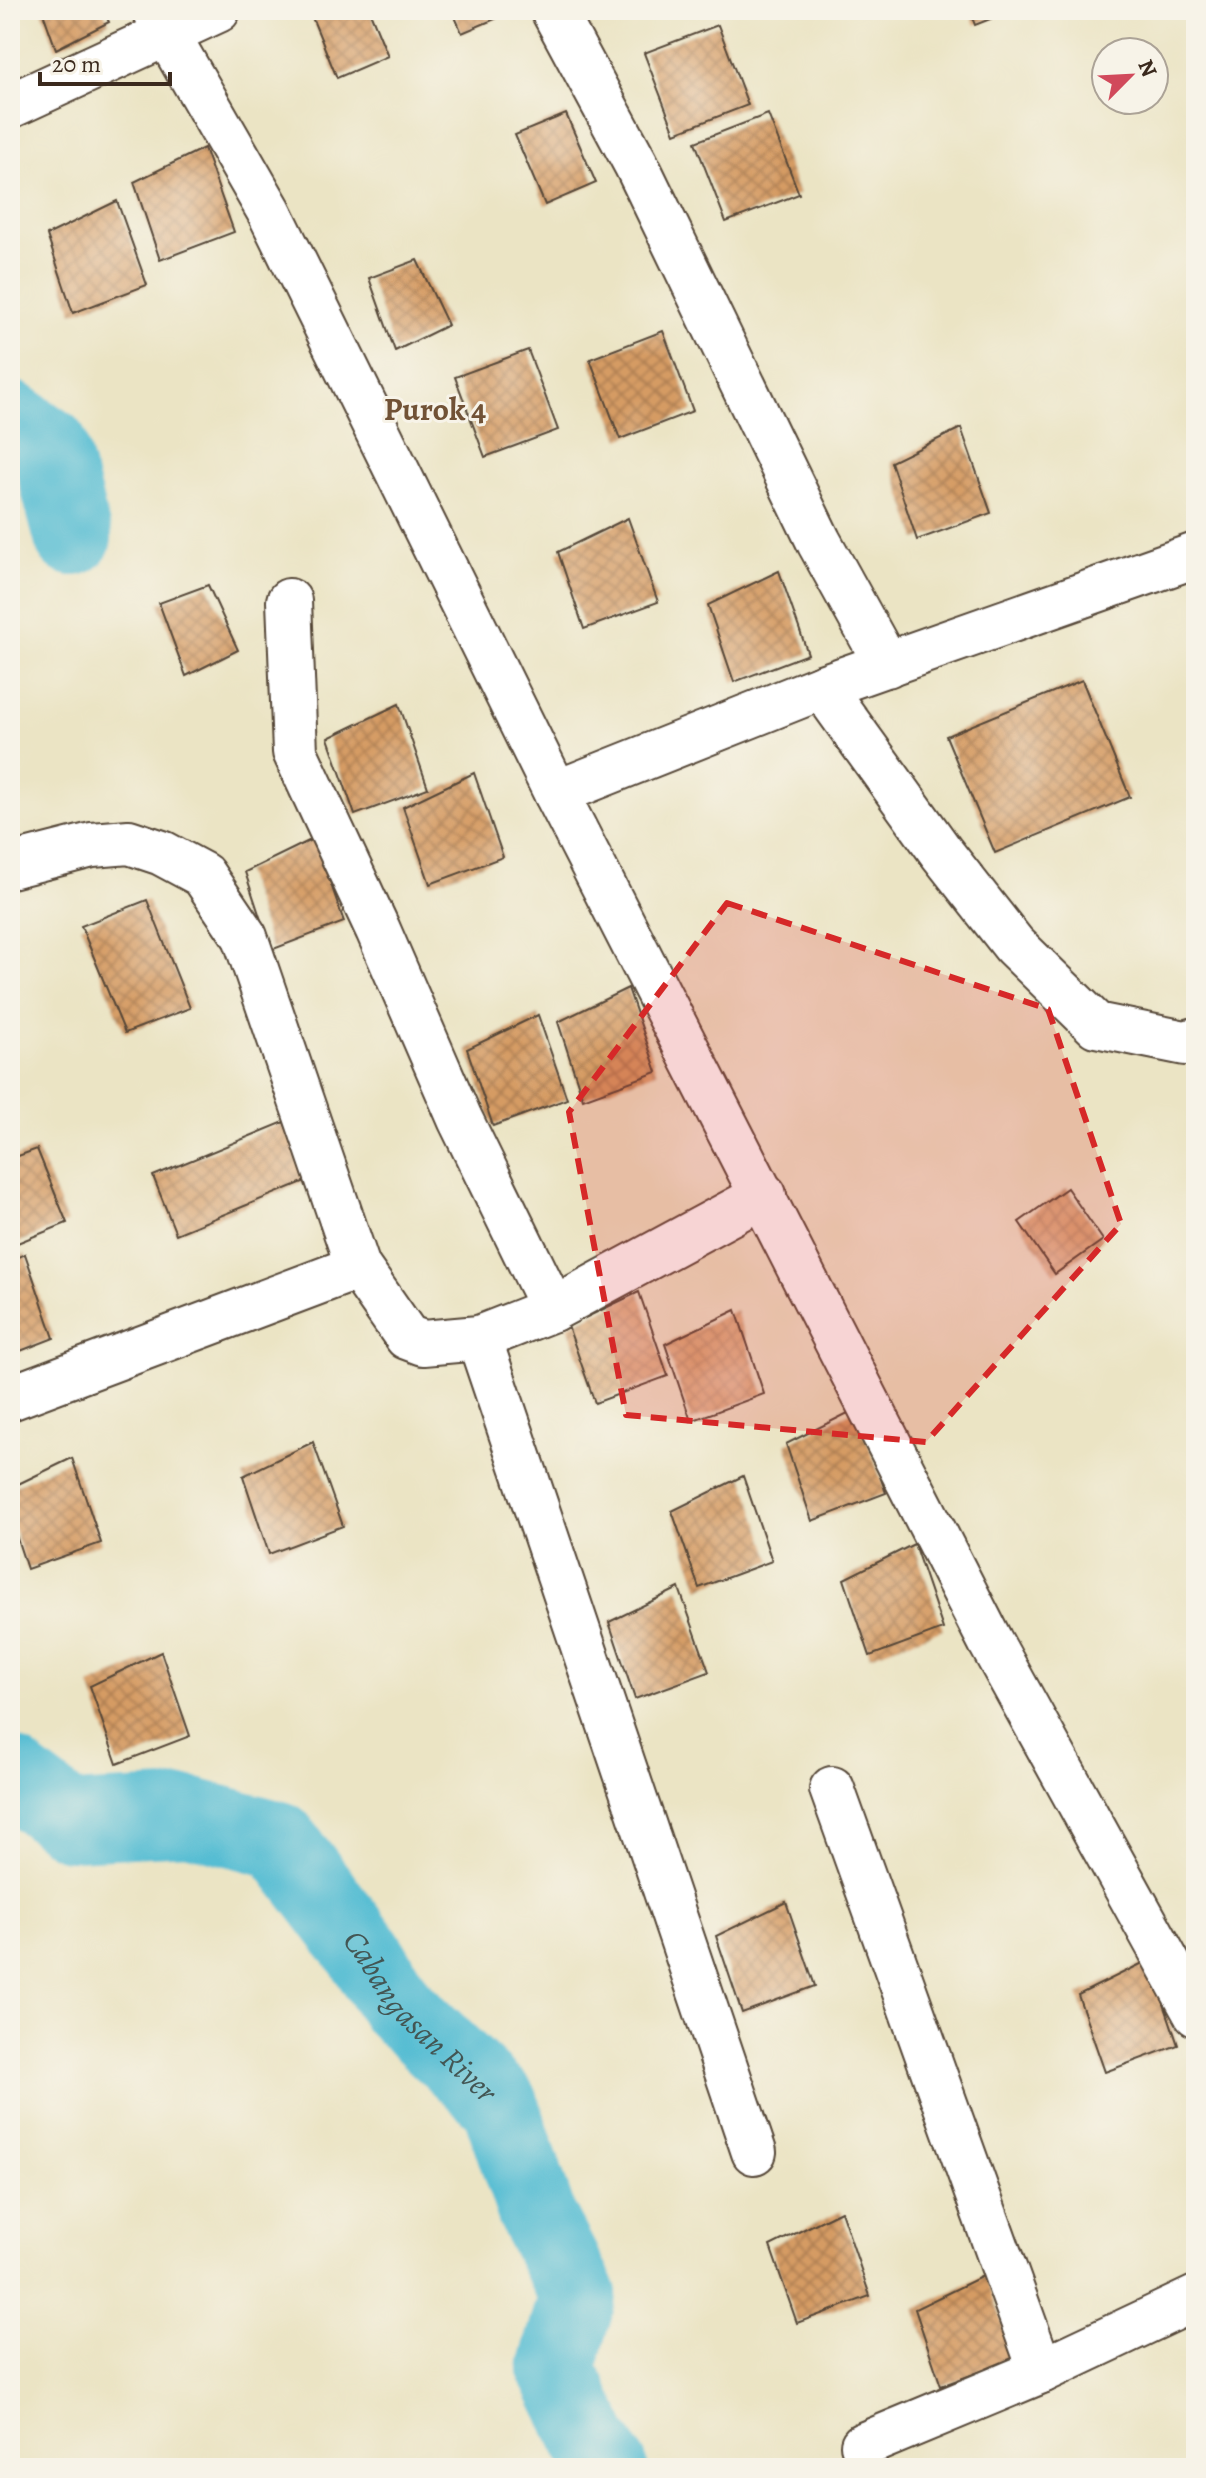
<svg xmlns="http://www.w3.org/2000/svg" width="1206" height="2478" viewBox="0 0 1206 2478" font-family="Alegreya,serif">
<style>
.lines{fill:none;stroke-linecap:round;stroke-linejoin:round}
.river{stroke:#56bdd3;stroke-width:78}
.building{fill:url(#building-cross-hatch)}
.minor-casing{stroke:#554637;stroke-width:48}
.minor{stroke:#fff;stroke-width:44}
.marked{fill:#d62828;fill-opacity:0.2;stroke:#d62828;stroke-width:6;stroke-dasharray:16 10;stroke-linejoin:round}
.labels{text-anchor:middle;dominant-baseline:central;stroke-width:6;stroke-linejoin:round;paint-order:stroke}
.neighbourhood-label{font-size:32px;font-weight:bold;fill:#715236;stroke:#f7f3e8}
.water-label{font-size:32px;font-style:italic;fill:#435654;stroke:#f7f3e8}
</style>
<defs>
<pattern id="building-cross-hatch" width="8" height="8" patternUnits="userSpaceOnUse" patternTransform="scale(2)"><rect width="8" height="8" fill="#d59b64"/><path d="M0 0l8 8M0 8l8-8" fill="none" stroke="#ae7f52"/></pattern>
</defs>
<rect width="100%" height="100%" fill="#f7f3e8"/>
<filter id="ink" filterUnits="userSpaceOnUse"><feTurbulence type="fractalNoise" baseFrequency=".0125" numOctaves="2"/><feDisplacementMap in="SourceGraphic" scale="16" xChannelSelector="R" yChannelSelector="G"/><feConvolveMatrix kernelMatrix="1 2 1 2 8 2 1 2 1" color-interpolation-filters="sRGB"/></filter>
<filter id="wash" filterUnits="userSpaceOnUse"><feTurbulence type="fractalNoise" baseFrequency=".006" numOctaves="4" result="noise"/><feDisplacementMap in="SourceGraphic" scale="32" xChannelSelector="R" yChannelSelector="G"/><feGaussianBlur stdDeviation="1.8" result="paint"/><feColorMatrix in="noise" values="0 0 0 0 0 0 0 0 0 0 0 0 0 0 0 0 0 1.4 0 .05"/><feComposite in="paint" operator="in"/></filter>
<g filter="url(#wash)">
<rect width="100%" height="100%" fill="#ebe4c4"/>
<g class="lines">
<g class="river">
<path d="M 10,419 L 49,446 L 73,537"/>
<path id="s1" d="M 10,1776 L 71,1822 L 189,1816 L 279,1840 L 365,1953 L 397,2006 L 500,2104 L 538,2218 L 578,2295 L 557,2369 L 594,2445 L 609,2468"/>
</g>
</g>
<g id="blocks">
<g class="building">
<path d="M 42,10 L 103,10 L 109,22 L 56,49 Z"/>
<path d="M 309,10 L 369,10 L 388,56 L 337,78 Z"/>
<path d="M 452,10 L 516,10 L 462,33 Z"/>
<path d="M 969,10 L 1013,10 L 975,25 Z"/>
<path d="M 718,25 L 748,105 L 675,133 L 644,53 Z"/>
<path d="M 566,114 L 596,183 L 545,205 L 515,135 Z"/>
<path d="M 768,114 L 799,194 L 726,222 L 695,142 Z"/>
<path d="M 204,148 L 234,232 L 160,260 L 134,182 Z"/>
<path d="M 117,201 L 147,285 L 73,313 L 47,235 Z"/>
<path d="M 417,260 L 448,325 L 395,351 L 369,278 Z"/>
<path d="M 663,331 L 693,411 L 620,439 L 590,359 Z"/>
<path d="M 528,350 L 558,430 L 485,457 L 455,377 Z"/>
<path d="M 961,428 L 991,513 L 917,540 L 891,462 Z"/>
<path d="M 628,518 L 658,602 L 584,629 L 558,552 Z"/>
<path d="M 779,571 L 808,654 L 734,682 L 708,605 Z"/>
<path d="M 208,585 L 238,650 L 186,676 L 159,603 Z"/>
<path d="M 1082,680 L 1130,797 L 995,853 L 946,736 Z"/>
<path d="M 399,704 L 428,788 L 355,815 L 328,738 Z"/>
<path d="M 474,773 L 503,857 L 430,884 L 403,807 Z"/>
<path d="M 315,838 L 344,922 L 271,950 L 245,872 Z"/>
<path d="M 147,900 L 190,1008 L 125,1033 L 81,926 Z"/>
<path d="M 628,988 L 657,1072 L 583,1099 L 558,1022 Z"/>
<path d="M 538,1015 L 567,1099 L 493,1126 L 467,1049 Z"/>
<path d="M 284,1122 L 308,1180 L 176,1234 L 153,1176 Z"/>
<path d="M 37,1149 L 67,1223 L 10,1246 L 10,1159 Z"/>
<path d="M 1067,1188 L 1103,1240 L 1055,1274 L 1019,1222 Z"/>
<path d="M 25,1254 L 54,1338 L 10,1355 L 10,1261 Z"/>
<path d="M 639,1292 L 668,1376 L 595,1403 L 568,1326 Z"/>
<path d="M 736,1310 L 764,1394 L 691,1421 L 665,1344 Z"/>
<path d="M 856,1409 L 886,1493 L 812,1521 L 786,1444 Z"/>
<path d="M 313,1442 L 343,1526 L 269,1554 L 243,1476 Z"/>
<path d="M 72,1458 L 101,1543 L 27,1569 L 10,1517 L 10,1488 Z"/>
<path d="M 743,1476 L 772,1561 L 699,1588 L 672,1511 Z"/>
<path d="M 914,1544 L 943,1629 L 870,1656 L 844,1579 Z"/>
<path d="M 679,1588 L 709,1672 L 635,1699 L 609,1622 Z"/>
<path d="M 161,1652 L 190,1736 L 117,1764 L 90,1686 Z"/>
<path d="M 786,1902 L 815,1986 L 742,2013 L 716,1936 Z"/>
<path d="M 1149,1960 L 1178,2045 L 1105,2072 L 1078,1995 Z"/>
<path d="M 841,2211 L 870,2296 L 797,2323 L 770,2246 Z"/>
<path d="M 985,2275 L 1015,2359 L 941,2386 L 915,2309 Z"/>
</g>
</g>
</g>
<g filter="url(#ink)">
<use href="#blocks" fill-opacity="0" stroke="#554637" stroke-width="2"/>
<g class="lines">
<defs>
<g id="minor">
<path d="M 155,10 L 167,34 L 269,211 L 556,793 L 990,1641 L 1196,2014"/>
<path d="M 553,10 L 636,164 L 819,542 L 887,665"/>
<path d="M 10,106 L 218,10"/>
<path d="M 289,601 L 295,752 L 378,930 L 460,1119 L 553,1309"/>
<path d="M 822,687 L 941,852 L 1014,945 L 1096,1025 L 1185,1043 L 1196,1040"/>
<path d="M 556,793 L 822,687 L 1196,555"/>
<path d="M 10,866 L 92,845 L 129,842 L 162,853 L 203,875 L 245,937 L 358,1267 L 407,1337 L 423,1343 L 479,1338 L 553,1309 L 764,1195"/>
<path d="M 479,1338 L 754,2152"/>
<path d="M 10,1398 L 358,1267"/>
<path d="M 832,1789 L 1041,2371"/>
<path d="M 863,2445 L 1041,2371 L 1196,2298"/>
</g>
</defs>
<use href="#minor" class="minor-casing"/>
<use href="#minor" class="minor"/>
</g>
</g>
<path class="marked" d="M 727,903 L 1048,1009 L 1121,1224 L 926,1442 L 626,1415 L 569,1112 Z"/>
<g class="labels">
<g class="neighbourhood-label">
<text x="435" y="409">Purok 4</text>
</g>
<g class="water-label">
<text stroke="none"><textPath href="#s1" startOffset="514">Cabangasan River</textPath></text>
</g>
</g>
<rect width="1206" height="2478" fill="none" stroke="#f7f3e8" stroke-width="40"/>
<g transform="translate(1130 76) rotate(66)"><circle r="38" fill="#f7f3e8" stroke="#aca397" stroke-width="2"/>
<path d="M0-6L14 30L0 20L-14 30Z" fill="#d1495b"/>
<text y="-12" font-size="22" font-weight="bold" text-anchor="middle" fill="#3b2a1e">N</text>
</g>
<path d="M40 72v12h130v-12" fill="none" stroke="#3b2a1e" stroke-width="4"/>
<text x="52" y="72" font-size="24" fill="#3b2a1e" stroke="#f7f3e8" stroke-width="6" paint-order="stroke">20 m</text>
</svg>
